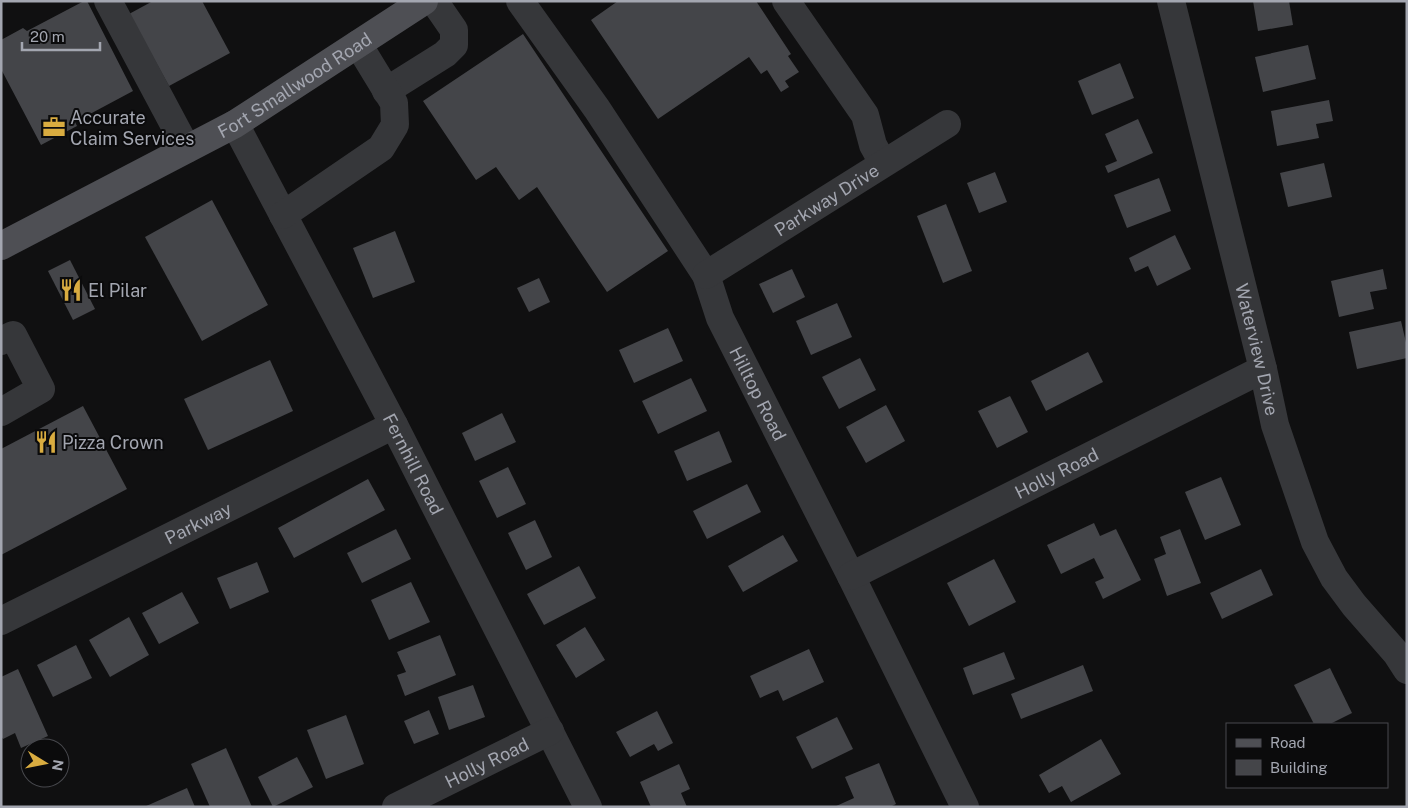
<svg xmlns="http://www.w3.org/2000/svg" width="1408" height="808" viewBox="0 0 1408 808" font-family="'Public Sans',sans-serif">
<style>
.building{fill:#444549}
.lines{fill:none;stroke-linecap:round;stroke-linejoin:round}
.minor{stroke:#36373a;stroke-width:28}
.major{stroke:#4e4f54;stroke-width:28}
.labels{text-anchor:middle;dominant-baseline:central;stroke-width:4;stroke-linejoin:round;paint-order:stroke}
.street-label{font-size:18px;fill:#a3a6b0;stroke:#0b0b0c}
.poi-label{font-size:18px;fill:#a3a6b0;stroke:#0b0b0c;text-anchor:start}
</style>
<rect width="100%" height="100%" fill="#101011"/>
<g class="building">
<path d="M 84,1 L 87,1 L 133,91 L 75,122 L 77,126 L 41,145 L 1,69 L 1,40 L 23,28 L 27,31 Z"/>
<path d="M 153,1 L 202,1 L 230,53 L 169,86 L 129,14 Z"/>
<path d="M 618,1 L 756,1 L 791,54 L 788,56 L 799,72 L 785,81 L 789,87 L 781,92 L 767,70 L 761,74 L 749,57 L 658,119 L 591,20 Z"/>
<path d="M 1253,1 L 1289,1 L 1293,25 L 1258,31 Z"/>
<path d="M 523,34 L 668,251 L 607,292 L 537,187 L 519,200 L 496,167 L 476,180 L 423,101 Z"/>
<path d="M 1308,45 L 1316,79 L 1263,92 L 1255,57 Z"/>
<path d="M 1120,63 L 1134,98 L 1092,115 L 1078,81 Z"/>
<path d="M 1329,100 L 1333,121 L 1316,124 L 1319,138 L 1277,146 L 1271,111 Z"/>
<path d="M 1138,119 L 1153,153 L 1108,173 L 1105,166 L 1117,161 L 1105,134 Z"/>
<path d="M 1324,163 L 1332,197 L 1288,207 L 1280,173 Z"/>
<path d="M 995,172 L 1007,202 L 979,213 L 967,183 Z"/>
<path d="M 1159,178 L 1171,211 L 1127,228 L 1114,195 Z"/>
<path d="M 212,200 L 268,305 L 202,341 L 145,237 Z"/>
<path d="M 946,204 L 972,271 L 943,283 L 917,216 Z"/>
<path d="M 395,231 L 415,282 L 373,298 L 353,248 Z"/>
<path d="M 1175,235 L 1191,269 L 1157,286 L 1148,266 L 1135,272 L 1129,258 Z"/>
<path d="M 70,260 L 95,309 L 73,320 L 48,271 Z"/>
<path d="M 792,269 L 805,297 L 773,313 L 759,284 Z"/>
<path d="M 1383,269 L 1387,289 L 1370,292 L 1374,309 L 1339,317 L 1331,281 Z"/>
<path d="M 539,278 L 550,302 L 529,312 L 517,288 Z"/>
<path d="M 837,303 L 852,337 L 811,355 L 796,321 Z"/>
<path d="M 1401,321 L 1407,347 L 1407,358 L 1357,369 L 1349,332 Z"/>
<path d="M 668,328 L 683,361 L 634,383 L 619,350 Z"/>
<path d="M 1088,352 L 1103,382 L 1046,411 L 1031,381 Z"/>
<path d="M 860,358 L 876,390 L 839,409 L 822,377 Z"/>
<path d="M 270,360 L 293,411 L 208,450 L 184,399 Z"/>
<path d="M 691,378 L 707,411 L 658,434 L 642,401 Z"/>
<path d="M 1010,396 L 1028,432 L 997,448 L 978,411 Z"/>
<path d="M 886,405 L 905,441 L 866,463 L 846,427 Z"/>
<path d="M 83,406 L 127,489 L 1,555 L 1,449 Z"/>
<path d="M 502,413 L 516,442 L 475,461 L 462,433 Z"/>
<path d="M 719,431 L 732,462 L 687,481 L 674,451 Z"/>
<path d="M 508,467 L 526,504 L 497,518 L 479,481 Z"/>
<path d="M 1221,477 L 1241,525 L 1205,540 L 1185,492 Z"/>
<path d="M 368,479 L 385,510 L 294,558 L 278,528 Z"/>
<path d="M 747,484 L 761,512 L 707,539 L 693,511 Z"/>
<path d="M 535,520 L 552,557 L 526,570 L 508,533 Z"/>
<path d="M 1094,523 L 1100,536 L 1116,529 L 1141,580 L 1103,599 L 1095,582 L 1104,578 L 1094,558 L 1061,574 L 1047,545 Z"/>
<path d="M 396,529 L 411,559 L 362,583 L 347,553 Z"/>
<path d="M 1180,529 L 1201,583 L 1167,596 L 1154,559 L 1166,554 L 1160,537 Z"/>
<path d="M 783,535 L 798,561 L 743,592 L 728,566 Z"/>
<path d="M 994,559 L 1016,602 L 969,626 L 947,583 Z"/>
<path d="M 257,562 L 269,592 L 230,609 L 217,578 Z"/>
<path d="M 579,566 L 596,598 L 544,625 L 527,594 Z"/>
<path d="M 1261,569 L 1273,595 L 1222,619 L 1210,593 Z"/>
<path d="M 411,582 L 430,622 L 389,640 L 371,600 Z"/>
<path d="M 182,592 L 199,623 L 159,644 L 142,613 Z"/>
<path d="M 129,617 L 149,655 L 110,677 L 89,640 Z"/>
<path d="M 585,627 L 605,660 L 576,678 L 556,645 Z"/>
<path d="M 440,635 L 456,675 L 405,696 L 397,675 L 406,672 L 397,652 Z"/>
<path d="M 76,645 L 92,678 L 53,697 L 37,665 Z"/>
<path d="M 809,649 L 824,682 L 783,701 L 778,690 L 760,698 L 750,676 Z"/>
<path d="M 1004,652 L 1015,679 L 973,695 L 963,668 Z"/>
<path d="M 1083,665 L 1093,691 L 1021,719 L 1011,694 Z"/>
<path d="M 1330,668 L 1352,713 L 1330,724 L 1314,724 L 1294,685 Z"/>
<path d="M 18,669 L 48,736 L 21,748 L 15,733 L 3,739 L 1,736 L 1,677 Z"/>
<path d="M 473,685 L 485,717 L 449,730 L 438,697 Z"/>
<path d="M 429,710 L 439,734 L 414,744 L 404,721 Z"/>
<path d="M 657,711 L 673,743 L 658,751 L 654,744 L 630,757 L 616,732 Z"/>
<path d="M 346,715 L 364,764 L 326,779 L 307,730 Z"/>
<path d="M 837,717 L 853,749 L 812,769 L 796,737 Z"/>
<path d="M 1101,739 L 1121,774 L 1071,802 L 1062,786 L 1049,793 L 1039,775 Z"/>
<path d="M 226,748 L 252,807 L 210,807 L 191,764 Z"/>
<path d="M 297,757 L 313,787 L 273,807 L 258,777 Z"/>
<path d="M 879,763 L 896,804 L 890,807 L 834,807 L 854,798 L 845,777 Z"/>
<path d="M 679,764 L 690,789 L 681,793 L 687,807 L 651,807 L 640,782 Z"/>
<path d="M 187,788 L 195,807 L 144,807 Z"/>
</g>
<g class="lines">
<g class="minor">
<path d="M 108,1 L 187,149"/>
<path id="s1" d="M 520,1 L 597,109 L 706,275 L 720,318 L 851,576 L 965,807"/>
<path d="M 786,1 L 865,115 L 873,145 L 883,163"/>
<path id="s2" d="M 1171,1 L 1263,369 L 1275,425 L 1315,542 L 1334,578 L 1354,605 L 1396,653 L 1407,670"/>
<path d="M 386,91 L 445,54 L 454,45 L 454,30 L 434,1"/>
<path id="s3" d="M 235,124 L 394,425 L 588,807"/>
<path d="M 283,215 L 381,148 L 395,125 L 394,103 L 358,44"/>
<path id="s4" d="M 706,275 L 947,124"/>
<path d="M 1,341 L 13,335 L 41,389 L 1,412"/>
<path id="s5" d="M 851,576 L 1263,369"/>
<path id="s6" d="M 1,621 L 394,425"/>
<path id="s7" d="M 396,807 L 550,731"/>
</g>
<path class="major" id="s8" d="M 1,246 L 235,124 L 424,1"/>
</g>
<defs>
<symbol id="office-bare" viewBox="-9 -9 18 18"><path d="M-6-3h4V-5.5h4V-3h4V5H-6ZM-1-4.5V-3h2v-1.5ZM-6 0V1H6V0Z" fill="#d9ac40" stroke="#0b0b0c" stroke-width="2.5" paint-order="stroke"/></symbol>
<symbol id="restaurant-bare" viewBox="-9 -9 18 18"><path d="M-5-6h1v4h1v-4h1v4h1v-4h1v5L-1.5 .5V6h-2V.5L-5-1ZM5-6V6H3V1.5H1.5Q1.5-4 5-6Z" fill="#d9ac40" stroke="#0b0b0c" stroke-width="2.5" paint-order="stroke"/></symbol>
</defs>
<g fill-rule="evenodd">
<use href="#office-bare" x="38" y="111" width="32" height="32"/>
<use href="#restaurant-bare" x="55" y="274" width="32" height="32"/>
<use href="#restaurant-bare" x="30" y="426" width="32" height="32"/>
</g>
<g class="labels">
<g class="street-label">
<text stroke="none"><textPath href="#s8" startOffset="335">Fort Smallwood Road</textPath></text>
<text stroke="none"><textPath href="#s4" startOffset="142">Parkway Drive</textPath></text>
<text stroke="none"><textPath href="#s2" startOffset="359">Waterview Drive</textPath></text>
<text stroke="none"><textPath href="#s1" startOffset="461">Hilltop Road</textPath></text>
<text stroke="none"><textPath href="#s3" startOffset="384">Fernhill Road</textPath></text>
<text stroke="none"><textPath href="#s5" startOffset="230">Holly Road</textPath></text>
<text stroke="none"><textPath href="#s6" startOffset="220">Parkway</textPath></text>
<text stroke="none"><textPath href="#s7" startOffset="101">Holly Road</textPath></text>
</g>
<g class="poi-label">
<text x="70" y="117">Accurate<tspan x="70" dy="21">Claim Services</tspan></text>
<text x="88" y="290">El Pilar</text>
<text x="62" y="442">Pizza Crown</text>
</g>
</g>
<rect width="1408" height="808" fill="none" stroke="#a3a6b0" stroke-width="5"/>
<rect x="1226" y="723" width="162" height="65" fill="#0b0b0c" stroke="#48494e"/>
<rect x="1236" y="739" width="25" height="8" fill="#4e4f54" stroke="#48494e"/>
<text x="1270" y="748" font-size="15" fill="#a3a6b0">Road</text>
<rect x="1236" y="760" width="25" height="15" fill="#444549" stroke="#48494e"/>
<text x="1270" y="773" font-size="15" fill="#a3a6b0">Building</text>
<g transform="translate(45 763) rotate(100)"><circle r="24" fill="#0b0b0c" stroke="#48494e"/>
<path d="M0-4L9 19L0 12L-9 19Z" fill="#d9ac40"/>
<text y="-8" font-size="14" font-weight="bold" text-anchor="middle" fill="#a3a6b0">N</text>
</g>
<path d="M22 42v8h78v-8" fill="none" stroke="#a3a6b0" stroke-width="2.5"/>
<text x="30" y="42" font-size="15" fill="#a3a6b0" stroke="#0b0b0c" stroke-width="4" paint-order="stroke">20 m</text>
</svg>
